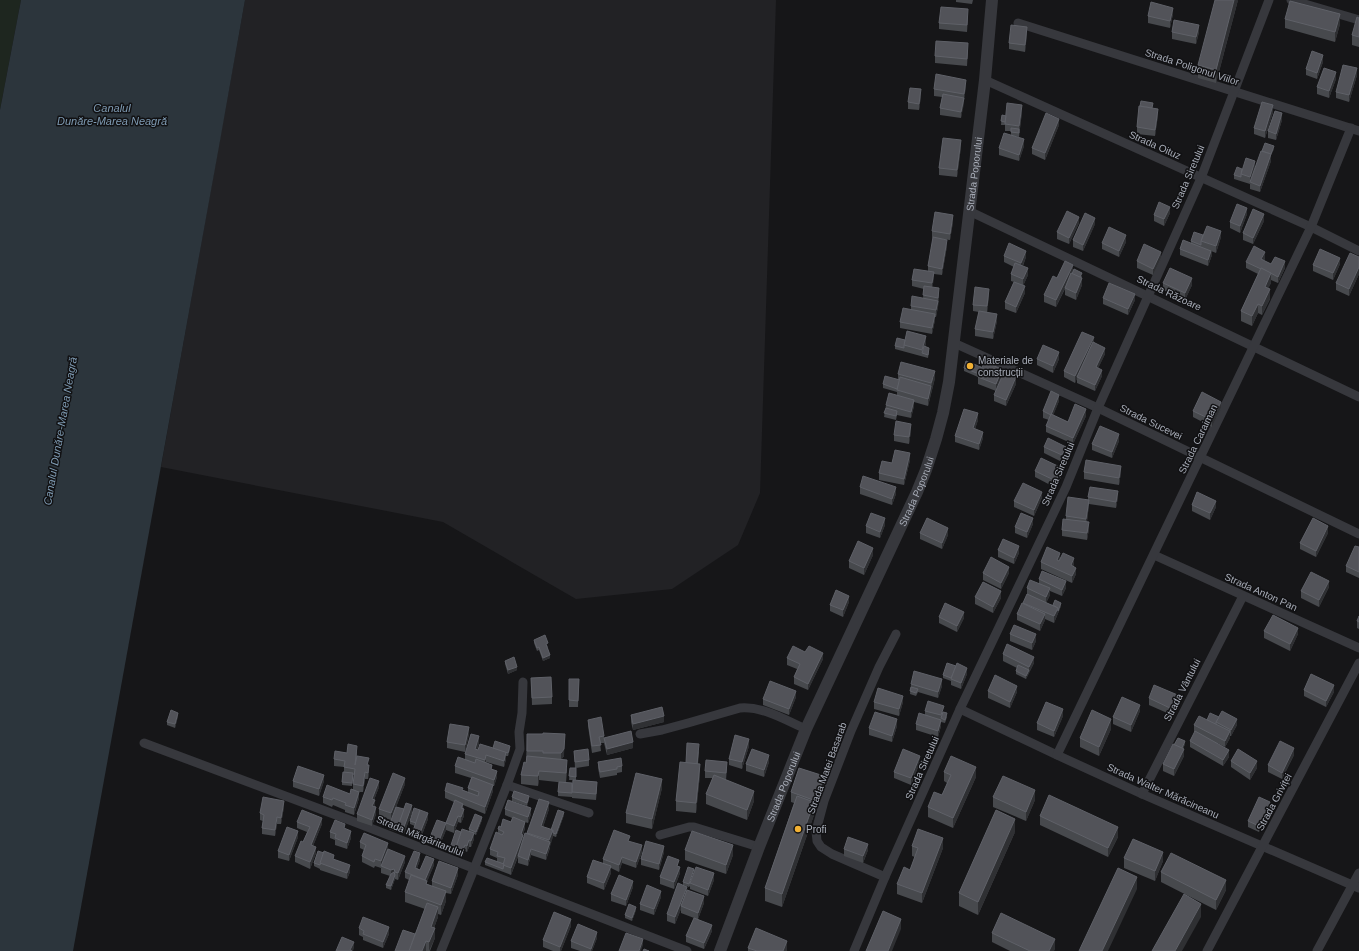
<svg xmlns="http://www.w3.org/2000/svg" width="1359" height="951" viewBox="0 0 1359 951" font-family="Helvetica,sans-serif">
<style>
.built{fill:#222225}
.green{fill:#1e261f}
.water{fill:#2c353c}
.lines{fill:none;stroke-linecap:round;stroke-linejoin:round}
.minor{stroke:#37383d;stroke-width:9}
.tertiary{stroke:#37383d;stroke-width:12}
.wall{fill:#47494d}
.shaded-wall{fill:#2f3033}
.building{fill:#525359;stroke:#5f6168}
.poi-dot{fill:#f2b134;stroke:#111113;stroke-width:1.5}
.labels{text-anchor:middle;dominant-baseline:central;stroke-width:3;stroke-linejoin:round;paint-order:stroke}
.street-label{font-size:10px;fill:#a8adb8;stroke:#111113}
.poi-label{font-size:10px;fill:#a8adb8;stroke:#111113;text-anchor:start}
.water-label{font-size:11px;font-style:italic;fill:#7f9bb3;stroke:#111113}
</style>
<rect width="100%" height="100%" fill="#161618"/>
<path class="built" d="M 245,0 L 776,0 L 760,493 L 738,545 L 672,589 L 576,599 L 443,522 L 161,467 Z"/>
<path class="green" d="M 0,0 L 21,0 L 0,110 Z"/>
<path class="water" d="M 21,0 L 245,0 L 220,141 L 73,951 L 0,951 L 0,110 Z"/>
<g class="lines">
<g class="minor">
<path d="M 1291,0 L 1359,20"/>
<path d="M 1018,23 L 1359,131"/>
<path d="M 985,80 L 1311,227 L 1359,251"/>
<path d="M 969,211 L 1359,397"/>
<path d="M 954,343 L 1098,408 L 1359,534"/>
<path d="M 1154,555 L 1359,648"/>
<path d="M 960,709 L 1057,755 L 1142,794 L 1359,888"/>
<path d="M 640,734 L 662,730 L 688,723 L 740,708 C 763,706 785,720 806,729"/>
<path d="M 144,743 L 352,821 L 687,951"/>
<path d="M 1057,755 L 1311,227 L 1351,128"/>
<path d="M 507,785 L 589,813"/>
<path d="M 1142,794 L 1243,596"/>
<path d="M 660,835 L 689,827 L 694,827 L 759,847"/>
<path d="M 885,877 L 832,854 L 821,847 L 817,841 L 816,831 L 824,801 L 851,731 L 879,667 L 896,634"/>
<path d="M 441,951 L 474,869 L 507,785 L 520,749 L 519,732 L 522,713 L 523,682"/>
<path d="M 854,951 L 885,877 L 960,709 L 1066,487 L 1098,408 L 1201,178 L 1269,0"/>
<path d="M 1207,951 L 1359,663"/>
<path d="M 1317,951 L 1359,873"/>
</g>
<path class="tertiary" id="s1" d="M 720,951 L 759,847 L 806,729 L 917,492 L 926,470 L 936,439 L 943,413 L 949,382 L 985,80 L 992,0"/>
</g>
<g class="wall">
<path d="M 956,0 L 973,0 L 972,4 L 956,2 Z"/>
<path d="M 1238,0 L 1216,83 L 1198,78 L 1198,65 Z"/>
<path d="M 1173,14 L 1170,28 L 1148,23 L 1148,16 Z"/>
<path d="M 968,16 L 967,32 L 939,29 L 939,23 Z"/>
<path d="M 1359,18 L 1359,47 L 1352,45 L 1352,35 Z"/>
<path d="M 1285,19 L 1340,24 L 1335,42 L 1285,28 Z"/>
<path d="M 1172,32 L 1199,32 L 1196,44 L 1172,39 Z"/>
<path d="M 1027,34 L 1025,52 L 1009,49 L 1009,43 Z"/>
<path d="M 968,50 L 967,66 L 935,63 L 935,56 Z"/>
<path d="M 1323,62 L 1317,79 L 1306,75 L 1306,69 Z"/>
<path d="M 1357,75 L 1349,102 L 1336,98 L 1336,92 Z"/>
<path d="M 1336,79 L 1329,98 L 1317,94 L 1317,87 Z"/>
<path d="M 966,86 L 961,118 L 940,115 L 940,108 L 942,97 L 934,96 L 934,89 Z"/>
<path d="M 921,96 L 919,110 L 908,109 L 908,102 Z"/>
<path d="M 1152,108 L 1158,115 L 1155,136 L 1137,134 L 1137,127 Z"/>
<path d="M 1022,112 L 1019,137 L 1014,136 L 1024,146 L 1019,161 L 999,155 L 999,148 L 1011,135 L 1011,131 L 1005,131 L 1005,125 L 1001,125 L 1002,115 L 1006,116 Z"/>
<path d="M 1273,112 L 1265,138 L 1254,134 L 1254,128 Z"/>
<path d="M 1282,120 L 1276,140 L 1268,138 L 1268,131 Z"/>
<path d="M 1059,125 L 1045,160 L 1032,154 L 1032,148 Z"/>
<path d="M 961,147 L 957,177 L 939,175 L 939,168 Z"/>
<path d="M 1274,149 L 1271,155 L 1271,161 L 1260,192 L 1250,189 L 1250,183 L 1250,184 L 1234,179 L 1234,175 L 1242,169 L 1255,168 L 1262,151 Z"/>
<path d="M 1170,213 L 1164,226 L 1154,221 L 1154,215 Z"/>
<path d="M 1247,214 L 1240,233 L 1230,228 L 1230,222 Z"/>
<path d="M 1264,221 L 1253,244 L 1243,240 L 1243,233 Z"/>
<path d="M 953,222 L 950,240 L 941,239 L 947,246 L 942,275 L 934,274 L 932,287 L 939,295 L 938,307 L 936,317 L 935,317 L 935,320 L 932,334 L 900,328 L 900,322 L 911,309 L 911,306 L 923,298 L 924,289 L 912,286 L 912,280 L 928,271 L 928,266 L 933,238 L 932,237 L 932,231 Z"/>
<path d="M 1079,223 L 1069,244 L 1057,239 L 1057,232 Z"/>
<path d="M 1095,224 L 1083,251 L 1073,247 L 1073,240 Z"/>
<path d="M 1203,235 L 1221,237 L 1216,253 L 1211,251 L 1212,255 L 1208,266 L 1180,255 L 1180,249 L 1191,243 L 1191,241 Z"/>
<path d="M 1126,242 L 1119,257 L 1102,249 L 1102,243 Z"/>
<path d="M 1004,256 L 1026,257 L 1023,266 L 1028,275 L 1023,286 L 1025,293 L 1016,313 L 1005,309 L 1005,302 L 1014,282 L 1011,281 L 1011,274 L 1014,267 L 1004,262 Z"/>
<path d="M 1359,257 L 1359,274 L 1349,296 L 1336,290 L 1336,283 Z"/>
<path d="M 1161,258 L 1153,275 L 1137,268 L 1137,261 Z"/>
<path d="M 1265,258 L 1264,261 L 1271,264 L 1285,268 L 1278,283 L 1271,280 L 1271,283 L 1268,288 L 1270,299 L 1262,315 L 1258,313 L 1252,326 L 1241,321 L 1241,311 L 1258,274 L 1246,268 L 1246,262 Z"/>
<path d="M 1340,264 L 1333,280 L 1313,271 L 1313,265 Z"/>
<path d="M 1073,271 L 1072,273 L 1082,276 L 1081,278 L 1082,285 L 1076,300 L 1065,295 L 1065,289 L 1056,307 L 1044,302 L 1044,295 L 1057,278 Z"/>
<path d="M 1163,283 L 1192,285 L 1185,300 L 1163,290 Z"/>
<path d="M 989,295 L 987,313 L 997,321 L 993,339 L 975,336 L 975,329 L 979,312 L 973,311 L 973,305 Z"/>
<path d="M 1103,298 L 1135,300 L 1128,315 L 1103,304 Z"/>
<path d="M 905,340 L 926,343 L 925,347 L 929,351 L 928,358 L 895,349 L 895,346 Z"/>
<path d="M 1094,342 L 1105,354 L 1098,368 L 1102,376 L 1095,391 L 1077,383 L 1077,378 L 1075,383 L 1064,377 L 1064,371 Z"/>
<path d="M 1037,359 L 1059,359 L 1053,373 L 1037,365 Z"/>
<path d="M 981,367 L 1002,375 L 996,391 L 978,384 L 978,377 L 964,371 L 964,368 Z"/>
<path d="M 898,374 L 935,378 L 928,406 L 914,402 L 914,406 L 911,418 L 897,415 L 896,420 L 884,417 L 886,405 L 897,395 L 897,392 L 883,388 L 883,384 L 898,379 Z"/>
<path d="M 1016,384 L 1006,406 L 994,401 L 994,395 Z"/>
<path d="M 1059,401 L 1053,415 L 1068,422 L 1086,416 L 1073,444 L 1046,432 L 1046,426 L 1049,420 L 1043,418 L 1043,411 Z"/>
<path d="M 1221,408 L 1212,427 L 1193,417 L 1193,411 Z"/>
<path d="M 978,420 L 975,429 L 983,438 L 979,450 L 955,442 L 955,436 Z"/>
<path d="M 911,431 L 909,444 L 894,441 L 894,435 Z"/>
<path d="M 1119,441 L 1112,458 L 1092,450 L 1092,444 Z"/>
<path d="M 1044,447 L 1066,453 L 1062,462 L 1044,453 Z"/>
<path d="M 910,460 L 904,485 L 879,480 L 879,473 Z"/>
<path d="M 1035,471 L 1062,475 L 1056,488 L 1035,477 Z"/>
<path d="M 1084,472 L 1121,472 L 1119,485 L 1084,479 Z"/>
<path d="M 860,487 L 896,494 L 892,505 L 860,494 Z"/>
<path d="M 1088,497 L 1118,497 L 1116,508 L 1089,504 L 1087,522 L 1089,529 L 1087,540 L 1062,536 L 1062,530 L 1066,520 L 1066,516 L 1088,500 Z"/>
<path d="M 1042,498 L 1034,516 L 1014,507 L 1014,501 Z"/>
<path d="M 1192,505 L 1216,507 L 1210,520 L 1192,511 Z"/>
<path d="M 1033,524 L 1027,538 L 1015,533 L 1015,527 Z"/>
<path d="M 885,525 L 880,538 L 866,533 L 866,526 Z"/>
<path d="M 920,533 L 948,535 L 942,549 L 920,539 Z"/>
<path d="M 1328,533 L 1316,557 L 1300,549 L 1300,543 Z"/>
<path d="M 1359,547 L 1359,578 L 1346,572 L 1346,566 Z"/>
<path d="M 998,550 L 1019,553 L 1014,564 L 998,557 Z"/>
<path d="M 873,555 L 864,575 L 849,568 L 849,561 Z"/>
<path d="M 1060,558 L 1074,565 L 1073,566 L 1076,574 L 1072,583 L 1041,569 L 1041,562 Z"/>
<path d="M 983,573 L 1009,573 L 1001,589 L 983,580 Z"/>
<path d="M 1039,579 L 1066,588 L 1062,596 L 1050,591 L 1050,595 L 1046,603 L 1053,605 L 1061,606 L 1054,623 L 1045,619 L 1045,620 L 1040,631 L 1017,620 L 1017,614 L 1023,604 L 1027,595 L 1027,588 L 1039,584 Z"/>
<path d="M 1329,587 L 1319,607 L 1301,598 L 1301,591 Z"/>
<path d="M 975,597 L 1001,598 L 993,613 L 975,604 Z"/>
<path d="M 849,602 L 843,617 L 830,611 L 830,605 Z"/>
<path d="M 1359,616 L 1359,629 L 1357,628 L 1357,621 Z"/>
<path d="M 939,617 L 964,618 L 957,632 L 939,623 Z"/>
<path d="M 1264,631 L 1298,634 L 1290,651 L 1264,638 Z"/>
<path d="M 1010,634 L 1036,641 L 1032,650 L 1010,641 Z"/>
<path d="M 534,640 L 548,646 L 547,647 L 550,658 L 543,661 L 539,650 L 537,651 L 534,643 Z"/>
<path d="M 1003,654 L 1034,663 L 1026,679 L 1016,674 L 1016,671 L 1017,668 L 1003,661 Z"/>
<path d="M 787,658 L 823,659 L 808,690 L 794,684 L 794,677 L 797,669 L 787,665 Z"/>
<path d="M 505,661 L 517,670 L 508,674 L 505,664 Z"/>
<path d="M 967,674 L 961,689 L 951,685 L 951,681 L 943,678 L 943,675 Z"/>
<path d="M 531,678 L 552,697 L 552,704 L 532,705 Z"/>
<path d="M 569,679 L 579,679 L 578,707 L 569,707 Z"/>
<path d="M 911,684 L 942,686 L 938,698 L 918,692 L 916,696 L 910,694 Z"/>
<path d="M 1304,690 L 1334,692 L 1326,707 L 1304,696 Z"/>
<path d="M 988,691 L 1017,692 L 1010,708 L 988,698 Z"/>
<path d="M 796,697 L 789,715 L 763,705 L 763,699 Z"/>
<path d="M 1149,698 L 1180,703 L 1174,716 L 1149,705 Z"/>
<path d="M 874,702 L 903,702 L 899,716 L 874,709 Z"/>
<path d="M 925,711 L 944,712 L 947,717 L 945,723 L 941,722 L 941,726 L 938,737 L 916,730 L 916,724 L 925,715 Z"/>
<path d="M 1140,711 L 1131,732 L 1113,724 L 1113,717 Z"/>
<path d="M 631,715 L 664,722 L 633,730 L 631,722 Z"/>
<path d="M 178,716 L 175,728 L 167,725 L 167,722 Z"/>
<path d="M 1063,716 L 1054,737 L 1037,730 L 1037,723 Z"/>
<path d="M 1219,717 L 1237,725 L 1231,736 L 1230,736 L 1230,738 L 1225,747 L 1217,743 L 1229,757 L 1223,766 L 1190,747 L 1190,741 L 1195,732 L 1194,732 L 1194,725 L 1207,720 Z"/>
<path d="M 588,720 L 604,736 L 604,738 L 633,748 L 607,755 L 604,743 L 600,743 L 601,751 L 592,753 L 588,726 Z"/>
<path d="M 897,726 L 892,742 L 869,735 L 869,728 Z"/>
<path d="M 1111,729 L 1099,756 L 1080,747 L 1080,738 Z"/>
<path d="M 469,734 L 465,752 L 447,748 L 447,742 Z"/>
<path d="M 527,734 L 543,734 L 564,756 L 561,760 L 567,770 L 566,783 L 539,780 L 538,786 L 521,784 L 521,775 L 526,763 Z"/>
<path d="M 479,743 L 477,750 L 478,750 L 493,748 L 510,749 L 508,756 L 506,756 L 506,759 L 504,767 L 486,762 L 492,769 L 497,777 L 494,786 L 493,786 L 493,791 L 485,814 L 463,805 L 464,816 L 461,823 L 458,822 L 454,833 L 446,830 L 446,823 L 454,802 L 445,798 L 445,791 L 463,790 L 468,792 L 468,788 L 471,778 L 455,773 L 455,766 L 465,760 L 465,754 Z"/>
<path d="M 1185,744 L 1183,749 L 1184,756 L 1174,776 L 1163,771 L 1163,764 L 1174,745 Z"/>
<path d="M 749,746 L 742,769 L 729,765 L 729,759 Z"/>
<path d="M 574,751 L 589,760 L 589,766 L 576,768 L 576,780 L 569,780 L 570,768 L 575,768 Z"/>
<path d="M 699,751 L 698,764 L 700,774 L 696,813 L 676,811 L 676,801 L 686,763 Z"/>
<path d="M 357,752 L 357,756 L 368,765 L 369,772 L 368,779 L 365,779 L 363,792 L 358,792 L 359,798 L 354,815 L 345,812 L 345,810 L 333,805 L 332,807 L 323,803 L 323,797 L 350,794 L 353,789 L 353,784 L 354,775 L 353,775 L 352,786 L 342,785 L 342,782 L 344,772 L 344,767 L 334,766 L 334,759 L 347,753 Z"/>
<path d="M 1294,755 L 1282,779 L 1268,772 L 1268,765 Z"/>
<path d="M 1231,761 L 1257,768 L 1250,780 L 1231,767 Z"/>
<path d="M 598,762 L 622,766 L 622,772 L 617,773 L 617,775 L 600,778 L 598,768 Z"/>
<path d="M 769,762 L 764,777 L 746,771 L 746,764 Z"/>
<path d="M 920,762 L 911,785 L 894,778 L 894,772 Z"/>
<path d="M 727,768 L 726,780 L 754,801 L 747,820 L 706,804 L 706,794 L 713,778 L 705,778 L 705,771 Z"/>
<path d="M 944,772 L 976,777 L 953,828 L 928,817 L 928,807 L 942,795 L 947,783 L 944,781 Z"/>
<path d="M 293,781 L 324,781 L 319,796 L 293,787 Z"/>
<path d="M 405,784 L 391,820 L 379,816 L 379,809 Z"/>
<path d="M 824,786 L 816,810 L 814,810 L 814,815 L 782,907 L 765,901 L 765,888 L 794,803 L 791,802 L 791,792 Z"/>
<path d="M 379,787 L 374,800 L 374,807 L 376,814 L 372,826 L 357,821 L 357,814 Z"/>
<path d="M 662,788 L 652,829 L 626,823 L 626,813 Z"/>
<path d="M 597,789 L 596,800 L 572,798 L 572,797 L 558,796 L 558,792 Z"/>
<path d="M 512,797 L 529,799 L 527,806 L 512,801 Z"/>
<path d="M 993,797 L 1035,800 L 1026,821 L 993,807 Z"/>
<path d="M 284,807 L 281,824 L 277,824 L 275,836 L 262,834 L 262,828 L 263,821 L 260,820 L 260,813 Z"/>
<path d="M 404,809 L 412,812 L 404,834 L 398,832 L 398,829 L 397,832 L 389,829 L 389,826 Z"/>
<path d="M 505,809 L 531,814 L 528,823 L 525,822 L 525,828 L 523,835 L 523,840 L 527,834 L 527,833 L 549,809 L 543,827 L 551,830 L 564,815 L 556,837 L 553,836 L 550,845 L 550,848 L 546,860 L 531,855 L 528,866 L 518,863 L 518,857 L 511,875 L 485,865 L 485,862 L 497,861 L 497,858 L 490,855 L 490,849 L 498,833 L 498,829 L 501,827 L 511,822 L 512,818 L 505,815 Z"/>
<path d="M 1270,809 L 1259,832 L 1248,827 L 1248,821 Z"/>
<path d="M 1040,816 L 1118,837 L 1108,857 L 1040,825 Z"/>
<path d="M 428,819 L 420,840 L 413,837 L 413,831 L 415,826 L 410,824 L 410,821 Z"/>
<path d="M 482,820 L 476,835 L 474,834 L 474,839 L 471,847 L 469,847 L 467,852 L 465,851 L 463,856 L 450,852 L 450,848 L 469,831 L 469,829 Z"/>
<path d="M 297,822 L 322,824 L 313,846 L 316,853 L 310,869 L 295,862 L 295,856 L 303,842 L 307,832 L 297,828 Z"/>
<path d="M 345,829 L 351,838 L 347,849 L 335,845 L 335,840 L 330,838 L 330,832 Z"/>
<path d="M 446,830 L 439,847 L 430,844 L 430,837 Z"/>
<path d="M 1015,832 L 978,915 L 959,906 L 959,893 Z"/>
<path d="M 298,837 L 289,861 L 278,858 L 278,851 Z"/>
<path d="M 360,842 L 388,849 L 405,862 L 398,880 L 395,879 L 391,890 L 386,888 L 386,885 L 390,876 L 381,873 L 381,868 L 375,866 L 374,868 L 362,862 L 362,856 L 364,850 L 360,848 Z"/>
<path d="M 912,846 L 943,848 L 922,903 L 897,894 L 897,884 L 910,870 L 915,857 L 912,856 Z"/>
<path d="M 844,849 L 868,850 L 863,863 L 844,856 Z"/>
<path d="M 685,850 L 733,855 L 726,874 L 685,860 Z"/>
<path d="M 642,852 L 636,868 L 622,863 L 619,872 L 611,868 L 611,873 L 604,890 L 587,883 L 587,877 L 603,864 L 603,859 Z"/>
<path d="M 664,852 L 659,870 L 641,865 L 641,859 Z"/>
<path d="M 1124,858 L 1163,861 L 1155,881 L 1124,868 Z"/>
<path d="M 334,860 L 350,872 L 347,879 L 320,870 L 320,867 L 320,869 L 314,866 L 314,863 Z"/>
<path d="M 420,860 L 417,868 L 420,870 L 434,865 L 427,881 L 427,884 L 432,886 L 432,881 L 458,875 L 451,894 L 446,893 L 446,901 L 441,915 L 438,914 L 438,917 L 434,928 L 435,938 L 430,951 L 426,951 L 415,934 L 425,909 L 405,902 L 405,892 L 409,880 L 405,878 L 405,872 Z"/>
<path d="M 679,867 L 680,873 L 674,889 L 660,884 L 660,877 Z"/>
<path d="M 1161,872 L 1226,890 L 1216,910 L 1161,882 Z"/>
<path d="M 714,880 L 708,896 L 690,889 L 690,886 L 689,887 L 683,885 L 683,882 Z"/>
<path d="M 633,887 L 626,906 L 611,901 L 611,894 Z"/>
<path d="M 687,890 L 704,903 L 698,919 L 712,931 L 704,949 L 686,942 L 686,936 L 694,918 L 681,913 L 681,909 L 675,924 L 667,921 L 667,914 Z"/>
<path d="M 661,897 L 654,915 L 640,910 L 640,904 Z"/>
<path d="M 636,910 L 632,921 L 625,918 L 625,915 Z"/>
<path d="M 571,926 L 561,951 L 553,951 L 543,947 L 543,940 Z"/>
<path d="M 359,928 L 389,934 L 383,948 L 363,940 L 363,937 L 359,935 Z"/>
<path d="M 992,933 L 1055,948 L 1054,951 L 1010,951 L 992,942 Z"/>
<path d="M 597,938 L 592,951 L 580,951 L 571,948 L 571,941 Z"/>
<path d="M 748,948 L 787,951 L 748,951 Z"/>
</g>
<g class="shaded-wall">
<path d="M 1234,0 L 1238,0 L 1216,83 L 1216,70 Z"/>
<path d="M 1173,8 L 1173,14 L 1170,28 L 1170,21 Z"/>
<path d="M 1340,14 L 1340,24 L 1335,42 L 1335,32 Z"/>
<path d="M 1199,25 L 1199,32 L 1196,44 L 1196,37 Z"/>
<path d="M 1027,27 L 1027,34 L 1025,52 L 1025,45 Z"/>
<path d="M 1323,55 L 1323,62 L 1317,79 L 1317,73 Z"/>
<path d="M 1357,68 L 1357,75 L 1349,102 L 1349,95 Z"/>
<path d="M 1336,72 L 1336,79 L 1329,98 L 1329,91 Z"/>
<path d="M 966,80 L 966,86 L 964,101 L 964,94 Z"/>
<path d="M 921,89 L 921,96 L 919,110 L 919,104 Z"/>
<path d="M 964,98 L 964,104 L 961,118 L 961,112 Z"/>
<path d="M 1022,105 L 1022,112 L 1019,132 L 1019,126 Z"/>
<path d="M 1273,105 L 1273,112 L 1265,138 L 1265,131 Z"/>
<path d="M 1158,109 L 1158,115 L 1155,136 L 1155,130 Z"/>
<path d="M 1282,113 L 1282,120 L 1276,140 L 1276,134 Z"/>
<path d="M 1059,119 L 1059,125 L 1045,160 L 1045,153 Z"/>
<path d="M 1024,139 L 1024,146 L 1019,161 L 1019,155 Z"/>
<path d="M 961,140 L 961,147 L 957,177 L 957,170 Z"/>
<path d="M 1274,146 L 1274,149 L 1271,155 L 1271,161 L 1260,192 L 1260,186 Z"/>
<path d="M 1255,161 L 1255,168 L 1250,184 L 1250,177 Z"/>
<path d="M 1170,207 L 1170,213 L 1164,226 L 1164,219 Z"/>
<path d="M 1247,208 L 1247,214 L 1240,233 L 1240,226 Z"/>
<path d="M 1264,214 L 1264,221 L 1253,244 L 1253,238 Z"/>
<path d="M 953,215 L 953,222 L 950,240 L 950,234 Z"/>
<path d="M 1079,217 L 1079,223 L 1069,244 L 1069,238 Z"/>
<path d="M 1095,218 L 1095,224 L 1083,251 L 1083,245 Z"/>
<path d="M 1221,231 L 1221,237 L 1216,253 L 1216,246 Z"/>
<path d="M 1126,235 L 1126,242 L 1119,257 L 1119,251 Z"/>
<path d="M 947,240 L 947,246 L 942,275 L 942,269 Z"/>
<path d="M 1026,251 L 1026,257 L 1021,270 L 1021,263 Z"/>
<path d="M 1211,251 L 1212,252 L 1212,255 L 1208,266 L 1208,260 Z"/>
<path d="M 1161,252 L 1161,258 L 1153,275 L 1153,269 Z"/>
<path d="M 1265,252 L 1265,258 L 1261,266 L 1261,259 Z"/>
<path d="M 1340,258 L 1340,264 L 1333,280 L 1333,273 Z"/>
<path d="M 1285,261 L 1285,268 L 1278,283 L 1278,277 Z"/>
<path d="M 1073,265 L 1073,271 L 1056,307 L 1056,300 Z"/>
<path d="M 1359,267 L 1359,274 L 1349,296 L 1349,289 Z"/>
<path d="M 1028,268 L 1028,275 L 1023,286 L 1023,279 Z"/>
<path d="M 934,272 L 934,279 L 932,290 L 932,283 Z"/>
<path d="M 1271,273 L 1271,283 L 1265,296 L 1265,287 Z"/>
<path d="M 1082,278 L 1082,285 L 1076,300 L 1076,293 Z"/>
<path d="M 1192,278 L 1192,285 L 1185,300 L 1185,293 Z"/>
<path d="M 1025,286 L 1025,293 L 1016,313 L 1016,307 Z"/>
<path d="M 939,288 L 939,295 L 938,304 L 938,298 Z"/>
<path d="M 989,289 L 989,295 L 987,313 L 987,306 Z"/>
<path d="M 1270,289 L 1270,299 L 1262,315 L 1262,306 Z"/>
<path d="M 1135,294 L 1135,300 L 1128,315 L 1128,309 Z"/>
<path d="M 938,301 L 938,307 L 936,317 L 936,310 Z"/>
<path d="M 1258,304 L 1258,313 L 1252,326 L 1252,316 Z"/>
<path d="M 935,314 L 935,320 L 932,334 L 932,328 Z"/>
<path d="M 997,314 L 997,321 L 993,339 L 993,332 Z"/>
<path d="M 926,336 L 926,343 L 923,353 L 922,353 L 922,350 Z"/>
<path d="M 1094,337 L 1094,344 L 1075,383 L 1075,376 Z"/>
<path d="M 1105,348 L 1105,354 L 1096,373 L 1096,367 Z"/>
<path d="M 1059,352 L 1059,359 L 1053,373 L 1053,366 Z"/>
<path d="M 1002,369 L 1002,375 L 996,391 L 996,384 Z"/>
<path d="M 1102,370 L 1102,376 L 1095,391 L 1095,385 Z"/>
<path d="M 935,371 L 935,378 L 928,406 L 928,399 Z"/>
<path d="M 1016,377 L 1016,384 L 1006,406 L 1006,400 Z"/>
<path d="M 1059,395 L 1059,401 L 1051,421 L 1051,415 Z"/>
<path d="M 914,400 L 914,406 L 911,418 L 911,412 Z"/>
<path d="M 1221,402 L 1221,408 L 1212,427 L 1212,420 Z"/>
<path d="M 1086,409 L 1086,416 L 1073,444 L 1073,438 Z"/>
<path d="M 978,413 L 978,420 L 973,435 L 973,428 Z"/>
<path d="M 911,424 L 911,431 L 909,444 L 909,437 Z"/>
<path d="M 983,432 L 983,438 L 979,450 L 979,444 Z"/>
<path d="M 1119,434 L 1119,441 L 1112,458 L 1112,452 Z"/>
<path d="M 1066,447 L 1066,453 L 1062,462 L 1062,455 Z"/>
<path d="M 910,453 L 910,460 L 904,485 L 904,479 Z"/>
<path d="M 1121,466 L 1121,472 L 1119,485 L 1119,478 Z"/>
<path d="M 1062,468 L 1062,475 L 1056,488 L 1056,481 Z"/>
<path d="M 896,487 L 896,494 L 892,505 L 892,499 Z"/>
<path d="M 1118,491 L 1118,497 L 1116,508 L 1116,502 Z"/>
<path d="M 1042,492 L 1042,498 L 1034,516 L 1034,510 Z"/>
<path d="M 1089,500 L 1089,506 L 1086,526 L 1086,519 Z"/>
<path d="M 1216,501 L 1216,507 L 1210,520 L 1210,513 Z"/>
<path d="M 885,518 L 885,525 L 880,538 L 880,532 Z"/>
<path d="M 1033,518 L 1033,524 L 1027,538 L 1027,532 Z"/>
<path d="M 1089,522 L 1089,529 L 1087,540 L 1087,533 Z"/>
<path d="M 1328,526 L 1328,533 L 1316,557 L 1316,551 Z"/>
<path d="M 948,528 L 948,535 L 942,549 L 942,543 Z"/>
<path d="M 1019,546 L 1019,553 L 1014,564 L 1014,558 Z"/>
<path d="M 873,548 L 873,555 L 864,575 L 864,568 Z"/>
<path d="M 1060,553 L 1060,560 L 1057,567 L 1057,560 Z"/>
<path d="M 1074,558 L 1074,565 L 1071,571 L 1071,565 Z"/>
<path d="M 1009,567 L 1009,573 L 1001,589 L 1001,583 Z"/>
<path d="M 1076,568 L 1076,574 L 1072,583 L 1072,576 Z"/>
<path d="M 1066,581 L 1066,588 L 1062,596 L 1062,590 Z"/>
<path d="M 1329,581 L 1329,587 L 1319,607 L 1319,600 Z"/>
<path d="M 1050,588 L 1050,595 L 1046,603 L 1046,597 Z"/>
<path d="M 1001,591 L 1001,598 L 993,613 L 993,607 Z"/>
<path d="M 849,596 L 849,602 L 843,617 L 843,610 Z"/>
<path d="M 1061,603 L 1061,606 L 1054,623 L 1054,616 L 1058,608 Z"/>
<path d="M 964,612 L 964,618 L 957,632 L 957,626 Z"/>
<path d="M 1045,614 L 1045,620 L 1040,631 L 1040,624 Z"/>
<path d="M 1298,628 L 1298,634 L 1290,651 L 1290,644 Z"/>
<path d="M 1036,634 L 1036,641 L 1032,650 L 1032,643 Z"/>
<path d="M 823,653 L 823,659 L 808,690 L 808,684 Z"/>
<path d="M 550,655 L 550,658 L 543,661 L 543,658 Z"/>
<path d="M 1034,657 L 1034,663 L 1026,679 L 1026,676 L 1029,670 L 1029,667 Z"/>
<path d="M 517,667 L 517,670 L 508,674 L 508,670 Z"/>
<path d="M 967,668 L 967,674 L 961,689 L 961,683 Z"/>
<path d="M 942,679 L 942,686 L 938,698 L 938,692 Z"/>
<path d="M 1334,685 L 1334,692 L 1326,707 L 1326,701 Z"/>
<path d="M 1017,686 L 1017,692 L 1010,708 L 1010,702 Z"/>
<path d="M 796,691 L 796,697 L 789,715 L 789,709 Z"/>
<path d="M 903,696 L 903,702 L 899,716 L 899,709 Z"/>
<path d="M 1180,696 L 1180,703 L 1174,716 L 1174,710 Z"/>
<path d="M 1140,705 L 1140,711 L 1131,732 L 1131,725 Z"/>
<path d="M 1063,709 L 1063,716 L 1054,737 L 1054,731 Z"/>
<path d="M 178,713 L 178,716 L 175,728 L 175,724 Z"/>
<path d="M 664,716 L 664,722 L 633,730 L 633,724 Z"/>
<path d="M 897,719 L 897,726 L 892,742 L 892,736 Z"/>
<path d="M 1111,719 L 1111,729 L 1099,756 L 1099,747 Z"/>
<path d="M 1237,719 L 1237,725 L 1231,736 L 1231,730 Z"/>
<path d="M 941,720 L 941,726 L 938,737 L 938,731 Z"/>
<path d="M 469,727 L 469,734 L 465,752 L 465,745 Z"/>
<path d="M 1230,731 L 1230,738 L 1225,747 L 1225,741 Z"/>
<path d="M 565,734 L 564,756 L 561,760 L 561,753 Z"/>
<path d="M 479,736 L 479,743 L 475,756 L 475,749 Z"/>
<path d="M 749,739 L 749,746 L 742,769 L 742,762 Z"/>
<path d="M 1185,741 L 1185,744 L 1180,754 L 1180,751 Z"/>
<path d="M 633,742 L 633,748 L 607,755 L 607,749 Z"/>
<path d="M 510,746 L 510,749 L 508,756 L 508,753 Z"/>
<path d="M 1294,748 L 1294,755 L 1282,779 L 1282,773 Z"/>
<path d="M 1184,749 L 1184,756 L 1174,776 L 1174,769 Z"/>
<path d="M 1229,750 L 1229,757 L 1223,766 L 1223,760 Z"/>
<path d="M 506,752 L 506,759 L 504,767 L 504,761 Z"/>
<path d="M 486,755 L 486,762 L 485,767 L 485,760 Z"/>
<path d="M 769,755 L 769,762 L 764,777 L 764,770 Z"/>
<path d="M 920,756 L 920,762 L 911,785 L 911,778 Z"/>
<path d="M 1257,761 L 1257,768 L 1250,780 L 1250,773 Z"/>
<path d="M 700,764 L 700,774 L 696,813 L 696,803 Z"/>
<path d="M 369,765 L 369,772 L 368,779 L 368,773 Z"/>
<path d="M 976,767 L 976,777 L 953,828 L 953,818 Z"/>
<path d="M 497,771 L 497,777 L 494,786 L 494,780 Z"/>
<path d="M 539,771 L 539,780 L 538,786 L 538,776 Z"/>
<path d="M 365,772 L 365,779 L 363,792 L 363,786 Z"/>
<path d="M 324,775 L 324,781 L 319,796 L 319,789 Z"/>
<path d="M 824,776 L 824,786 L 816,810 L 816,801 Z"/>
<path d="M 405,778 L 405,784 L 391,820 L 391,813 Z"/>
<path d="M 662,779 L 662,788 L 652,829 L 652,819 Z"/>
<path d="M 379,781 L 379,787 L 372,805 L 372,799 Z"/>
<path d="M 493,785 L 493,791 L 485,814 L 485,807 Z"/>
<path d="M 1035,790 L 1035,800 L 1026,821 L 1026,812 Z"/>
<path d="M 754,791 L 754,801 L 747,820 L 747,810 Z"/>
<path d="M 359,792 L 359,798 L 354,815 L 354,808 Z"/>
<path d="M 529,796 L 529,799 L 527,806 L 527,803 Z"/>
<path d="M 375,800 L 375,806 L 372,813 L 372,806 Z"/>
<path d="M 284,801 L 284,807 L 281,824 L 281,818 Z"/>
<path d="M 549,802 L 549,809 L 541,833 L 541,826 Z"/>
<path d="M 814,802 L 814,815 L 782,907 L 782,894 Z"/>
<path d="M 1270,802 L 1270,809 L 1259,832 L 1259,826 Z"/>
<path d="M 412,805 L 412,812 L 404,834 L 404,827 Z"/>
<path d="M 376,807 L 376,814 L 372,826 L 372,820 Z"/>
<path d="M 531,808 L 531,814 L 528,823 L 528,817 Z"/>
<path d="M 464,809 L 464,816 L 461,823 L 461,817 Z"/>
<path d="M 564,812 L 564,815 L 556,837 L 556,834 Z"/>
<path d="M 428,813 L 428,819 L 420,840 L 420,833 Z"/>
<path d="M 458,816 L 458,822 L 454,833 L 454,826 Z"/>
<path d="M 277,817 L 277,824 L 275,836 L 275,830 Z"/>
<path d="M 482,817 L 482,820 L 476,835 L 476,832 Z"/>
<path d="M 322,818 L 322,824 L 311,851 L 311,845 Z"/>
<path d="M 1015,819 L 1015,832 L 978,915 L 978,902 Z"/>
<path d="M 525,822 L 525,828 L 522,838 L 523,835 L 523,842 L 511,875 L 511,868 Z"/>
<path d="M 446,823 L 446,830 L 439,847 L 439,841 Z"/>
<path d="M 1118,827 L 1118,837 L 1108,857 L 1108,848 Z"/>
<path d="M 553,830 L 553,837 L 546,860 L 546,854 L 549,843 L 549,840 Z"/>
<path d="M 298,831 L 298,837 L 289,861 L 289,855 Z"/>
<path d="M 351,831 L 351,838 L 347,849 L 347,843 Z"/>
<path d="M 474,833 L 474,839 L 471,847 L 471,841 Z"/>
<path d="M 943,838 L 943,848 L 922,903 L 922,893 Z"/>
<path d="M 469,840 L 469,847 L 467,852 L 467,846 Z"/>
<path d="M 388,843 L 388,849 L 381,868 L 381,861 Z"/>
<path d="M 868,844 L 868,850 L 863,863 L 863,856 Z"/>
<path d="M 465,845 L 465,851 L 463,856 L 463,850 Z"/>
<path d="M 642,845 L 642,852 L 636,868 L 636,862 Z"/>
<path d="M 733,845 L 733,855 L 726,874 L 726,865 Z"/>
<path d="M 664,846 L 664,852 L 659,870 L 659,864 Z"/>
<path d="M 316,847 L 316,853 L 310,869 L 310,862 Z"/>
<path d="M 531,849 L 531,855 L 528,866 L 528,860 Z"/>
<path d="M 1163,852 L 1163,861 L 1155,881 L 1155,871 Z"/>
<path d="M 420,853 L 420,860 L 415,874 L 415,868 Z"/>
<path d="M 405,856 L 405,862 L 398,880 L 398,873 Z"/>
<path d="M 622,857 L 622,863 L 619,872 L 619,865 Z"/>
<path d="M 434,859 L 434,865 L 425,887 L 425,880 Z"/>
<path d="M 350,865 L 350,872 L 347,879 L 347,873 Z"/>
<path d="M 611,866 L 611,873 L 604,890 L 604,883 Z"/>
<path d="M 680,867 L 680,873 L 674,889 L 674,882 Z"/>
<path d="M 458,868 L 458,875 L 451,894 L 451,888 Z"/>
<path d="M 394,869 L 394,876 L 391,877 L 391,870 Z"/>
<path d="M 714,873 L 714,880 L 708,896 L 708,890 Z"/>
<path d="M 395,875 L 395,879 L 391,890 L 391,886 Z"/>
<path d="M 1137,877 L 1137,889 L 1108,951 L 1102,951 Z"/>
<path d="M 1226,880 L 1226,890 L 1216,910 L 1216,900 Z"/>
<path d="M 633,881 L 633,887 L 626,906 L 626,900 Z"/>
<path d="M 687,887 L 687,893 L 681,906 L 681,909 L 675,924 L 675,917 Z"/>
<path d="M 446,891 L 446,901 L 441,915 L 441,905 Z"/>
<path d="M 661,891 L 661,897 L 654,915 L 654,909 Z"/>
<path d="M 704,896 L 704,903 L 698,919 L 698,913 Z"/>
<path d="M 1201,904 L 1201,917 L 1182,951 L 1175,951 Z"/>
<path d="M 438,907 L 438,917 L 431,936 L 431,927 Z"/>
<path d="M 636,907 L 636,910 L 632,921 L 632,918 Z"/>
<path d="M 571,919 L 571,926 L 561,951 L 560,951 L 560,947 Z"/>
<path d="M 901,919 L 901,929 L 892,951 L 888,951 Z"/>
<path d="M 712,925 L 712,931 L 704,949 L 704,943 Z"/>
<path d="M 389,927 L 389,934 L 383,948 L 383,942 Z"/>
<path d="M 435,928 L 435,938 L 429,951 L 429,942 Z"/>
<path d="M 597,932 L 597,938 L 592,951 L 591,951 L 591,949 Z"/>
<path d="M 643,939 L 643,945 L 641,951 L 639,951 Z"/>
<path d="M 1055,939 L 1055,948 L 1054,951 L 1049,951 Z"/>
<path d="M 426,941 L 426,951 L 422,951 Z"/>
<path d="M 787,941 L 787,951 L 783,951 Z"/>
<path d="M 354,942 L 354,948 L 353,951 L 350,951 Z"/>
</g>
<g class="building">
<path d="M 1215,0 L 1234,0 L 1216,70 L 1198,65 Z"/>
<path d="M 1290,1 L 1340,14 L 1335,32 L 1285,19 Z"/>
<path d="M 1151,2 L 1173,8 L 1170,21 L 1148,16 Z"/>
<path d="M 941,7 L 968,9 L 967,25 L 939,23 Z"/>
<path d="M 1357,17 L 1359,18 L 1359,37 L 1352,35 Z"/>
<path d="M 1174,20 L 1199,25 L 1196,37 L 1172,32 Z"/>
<path d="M 1011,25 L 1027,27 L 1025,45 L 1009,43 Z"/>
<path d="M 936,41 L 968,43 L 967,59 L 935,56 Z"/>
<path d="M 1312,51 L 1323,55 L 1317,73 L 1306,69 Z"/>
<path d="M 1343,65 L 1357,68 L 1349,95 L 1336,92 Z"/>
<path d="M 1324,68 L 1336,72 L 1329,91 L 1317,87 Z"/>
<path d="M 936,74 L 966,80 L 964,94 L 934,89 Z"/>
<path d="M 910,88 L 921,89 L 919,104 L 908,102 Z"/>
<path d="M 943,94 L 964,98 L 961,112 L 940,108 Z"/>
<path d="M 1141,101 L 1153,103 L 1152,108 L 1140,106 Z"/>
<path d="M 1262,102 L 1273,105 L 1265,131 L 1254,128 Z"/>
<path d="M 1007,103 L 1022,105 L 1019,126 L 1005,124 Z"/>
<path d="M 1139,106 L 1158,109 L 1155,130 L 1137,127 Z"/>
<path d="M 1275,111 L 1282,113 L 1276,134 L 1268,131 Z"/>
<path d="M 1046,113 L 1059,119 L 1045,153 L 1032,148 Z"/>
<path d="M 1002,115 L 1006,116 L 1005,122 L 1001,121 Z"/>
<path d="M 1011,128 L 1019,129 L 1019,133 L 1011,132 Z"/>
<path d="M 1004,133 L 1024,139 L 1019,155 L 999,148 Z"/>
<path d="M 943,138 L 961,140 L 957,170 L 939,168 Z"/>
<path d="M 1265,143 L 1274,146 L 1271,154 L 1262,151 Z"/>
<path d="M 1261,151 L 1271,154 L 1260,186 L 1250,182 Z"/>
<path d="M 1246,158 L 1255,161 L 1250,177 L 1241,174 Z"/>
<path d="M 1237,167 L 1242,169 L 1241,174 L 1241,177 L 1234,175 Z"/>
<path d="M 1159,202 L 1170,207 L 1164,219 L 1154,215 Z"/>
<path d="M 1237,204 L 1247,208 L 1240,226 L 1230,222 Z"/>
<path d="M 1253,209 L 1264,214 L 1253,238 L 1243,233 Z"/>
<path d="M 1067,211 L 1079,217 L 1069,238 L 1057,232 Z"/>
<path d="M 935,212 L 953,215 L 950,234 L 932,231 Z"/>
<path d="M 1085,213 L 1095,218 L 1083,245 L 1073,240 Z"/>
<path d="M 1207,226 L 1221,231 L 1216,246 L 1201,241 Z"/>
<path d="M 1109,227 L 1126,235 L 1119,251 L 1102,243 Z"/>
<path d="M 1194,232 L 1203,235 L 1201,241 L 1201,245 L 1191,241 Z"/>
<path d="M 933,237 L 947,240 L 942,269 L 928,266 Z"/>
<path d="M 1183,240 L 1211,251 L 1208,260 L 1180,249 Z"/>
<path d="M 1009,243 L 1026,251 L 1021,263 L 1004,256 Z"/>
<path d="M 1144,244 L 1161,252 L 1153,269 L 1137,261 Z"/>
<path d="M 1254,246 L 1265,252 L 1261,259 L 1271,264 L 1275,257 L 1285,261 L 1278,277 L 1261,268 L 1261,269 L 1246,262 Z"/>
<path d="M 1320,249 L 1340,258 L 1333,273 L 1313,265 Z"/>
<path d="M 1350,253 L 1359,257 L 1359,267 L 1349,289 L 1336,283 Z"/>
<path d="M 1065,261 L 1073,265 L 1056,300 L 1044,295 L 1053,276 L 1057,278 Z"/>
<path d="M 1015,263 L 1028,268 L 1023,279 L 1011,274 Z"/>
<path d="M 1170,268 L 1192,278 L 1185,293 L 1163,283 Z"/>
<path d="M 1261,268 L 1271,273 L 1265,287 L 1270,289 L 1262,306 L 1258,304 L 1252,316 L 1241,311 Z"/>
<path d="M 914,269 L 934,272 L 932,283 L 912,280 Z"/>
<path d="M 1074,269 L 1082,273 L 1080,277 L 1072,274 Z"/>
<path d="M 1071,273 L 1082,278 L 1076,293 L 1065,288 Z"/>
<path d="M 1014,282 L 1025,286 L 1016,307 L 1005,302 Z"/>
<path d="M 1109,283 L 1135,294 L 1128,309 L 1103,298 Z"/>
<path d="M 924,286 L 939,288 L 938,298 L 923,295 Z"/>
<path d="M 975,287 L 989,289 L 987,306 L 973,305 Z"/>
<path d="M 912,296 L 938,301 L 936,310 L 911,306 Z"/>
<path d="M 903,308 L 935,314 L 932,328 L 900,322 Z"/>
<path d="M 979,311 L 997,314 L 993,332 L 975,329 Z"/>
<path d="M 907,331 L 926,336 L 922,350 L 904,345 Z"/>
<path d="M 1082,332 L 1094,337 L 1075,376 L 1064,371 Z"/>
<path d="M 897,338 L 905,340 L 904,345 L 904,348 L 895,346 Z"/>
<path d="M 1093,342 L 1105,348 L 1096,367 L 1102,370 L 1095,385 L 1077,377 Z"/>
<path d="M 1043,345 L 1059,352 L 1053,366 L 1037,359 Z"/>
<path d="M 924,346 L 929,348 L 928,355 L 922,353 Z"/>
<path d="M 966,361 L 981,367 L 979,374 L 964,368 Z"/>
<path d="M 901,362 L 935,371 L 931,383 L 898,374 Z"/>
<path d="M 984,362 L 1002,369 L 996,384 L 978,377 Z"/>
<path d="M 1004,372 L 1016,377 L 1006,400 L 994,395 Z"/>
<path d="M 885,376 L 900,380 L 897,389 L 883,384 Z"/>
<path d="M 900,377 L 931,386 L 928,399 L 897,390 Z"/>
<path d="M 1051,391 L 1059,395 L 1051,415 L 1043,411 Z"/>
<path d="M 1202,392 L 1221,402 L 1212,420 L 1193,411 Z"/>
<path d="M 889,393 L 914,400 L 911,412 L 886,405 Z"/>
<path d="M 1075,404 L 1086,409 L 1073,438 L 1046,426 L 1051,414 L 1068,422 Z"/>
<path d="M 886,408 L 897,411 L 896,416 L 884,413 Z"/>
<path d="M 964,409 L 978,413 L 973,428 L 983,432 L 979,444 L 955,436 Z"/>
<path d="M 896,421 L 911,424 L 909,437 L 894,435 Z"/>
<path d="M 1100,426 L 1119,434 L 1112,452 L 1092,444 Z"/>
<path d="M 1048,438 L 1066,447 L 1062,455 L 1044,447 Z"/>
<path d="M 895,450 L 910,453 L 904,479 L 879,473 L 882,461 L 892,463 Z"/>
<path d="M 1041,458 L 1062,468 L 1056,481 L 1035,471 Z"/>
<path d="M 1086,460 L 1121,466 L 1119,478 L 1084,472 Z"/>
<path d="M 863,476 L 896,487 L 892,499 L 860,487 Z"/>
<path d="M 1023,483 L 1042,492 L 1034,510 L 1014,501 Z"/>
<path d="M 1090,487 L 1118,491 L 1116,502 L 1088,497 Z"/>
<path d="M 1197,492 L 1216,501 L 1210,513 L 1192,505 Z"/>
<path d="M 1068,497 L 1089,500 L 1086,519 L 1066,516 Z"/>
<path d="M 871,513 L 885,518 L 880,532 L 866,526 Z"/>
<path d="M 1021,513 L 1033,518 L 1027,532 L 1015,527 Z"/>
<path d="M 927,518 L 948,528 L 942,543 L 920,533 Z"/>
<path d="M 1313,518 L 1328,526 L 1316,551 L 1300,543 Z"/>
<path d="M 1063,519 L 1089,522 L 1087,533 L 1062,530 Z"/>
<path d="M 1003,539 L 1019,546 L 1014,558 L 998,550 Z"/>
<path d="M 858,541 L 873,548 L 864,568 L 849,561 Z"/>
<path d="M 1355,546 L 1359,547 L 1359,572 L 1346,566 Z"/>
<path d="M 1047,547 L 1060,553 L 1057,560 L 1059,561 L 1063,553 L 1074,558 L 1071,565 L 1076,568 L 1072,576 L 1041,562 Z"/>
<path d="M 991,557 L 1009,567 L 1001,583 L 983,573 Z"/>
<path d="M 1042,571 L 1066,581 L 1062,590 L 1039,579 Z"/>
<path d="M 1311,572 L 1329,581 L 1319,600 L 1301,591 Z"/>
<path d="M 1030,580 L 1050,588 L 1046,597 L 1027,588 Z"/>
<path d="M 983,582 L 1001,591 L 993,607 L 975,597 Z"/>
<path d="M 836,590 L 849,596 L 843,610 L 830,605 Z"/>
<path d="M 1027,594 L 1058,608 L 1054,616 L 1023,603 Z"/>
<path d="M 1055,600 L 1061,603 L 1058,611 L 1058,608 L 1053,605 Z"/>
<path d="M 945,603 L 964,612 L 957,626 L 939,617 Z"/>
<path d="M 1022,603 L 1045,614 L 1040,624 L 1017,614 Z"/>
<path d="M 1273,615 L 1298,628 L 1290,644 L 1264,631 Z"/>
<path d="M 1359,616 L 1359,622 L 1357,621 Z"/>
<path d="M 1014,625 L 1036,634 L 1032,643 L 1010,634 Z"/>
<path d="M 545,635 L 548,643 L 546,644 L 550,655 L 543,658 L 539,647 L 537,648 L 534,640 Z"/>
<path d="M 1007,644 L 1034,657 L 1029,667 L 1003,654 Z"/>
<path d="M 793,646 L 805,652 L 809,646 L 823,653 L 808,684 L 794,677 L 800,664 L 787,658 Z"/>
<path d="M 514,657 L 517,667 L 508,670 L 505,661 Z"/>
<path d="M 947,663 L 956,666 L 951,678 L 943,675 Z"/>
<path d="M 957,663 L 967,668 L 961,683 L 951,679 Z"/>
<path d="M 1018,665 L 1029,670 L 1026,676 L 1016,671 Z"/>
<path d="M 914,671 L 942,679 L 938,692 L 911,684 Z"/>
<path d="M 1311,674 L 1334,685 L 1326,701 L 1304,690 Z"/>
<path d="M 995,675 L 1017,686 L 1010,702 L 988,691 Z"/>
<path d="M 551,677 L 552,697 L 532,698 L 531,678 Z"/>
<path d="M 569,679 L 579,679 L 578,701 L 569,700 Z"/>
<path d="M 770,681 L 796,691 L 789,709 L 763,699 Z"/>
<path d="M 1154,685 L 1180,696 L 1174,710 L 1149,698 Z"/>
<path d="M 911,687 L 918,689 L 916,693 L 910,691 Z"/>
<path d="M 878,688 L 903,696 L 899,709 L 874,702 Z"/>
<path d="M 1122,697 L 1140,705 L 1131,725 L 1113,717 Z"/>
<path d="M 928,701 L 944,706 L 941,715 L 925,711 Z"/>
<path d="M 1046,702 L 1063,709 L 1054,731 L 1037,723 Z"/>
<path d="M 662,707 L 664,716 L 633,724 L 631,715 Z"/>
<path d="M 171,710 L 178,713 L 175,724 L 167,722 Z"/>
<path d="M 1092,710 L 1111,719 L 1099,747 L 1080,738 Z"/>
<path d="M 1222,711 L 1237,719 L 1231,730 L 1216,722 Z"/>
<path d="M 875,712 L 897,719 L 892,736 L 869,728 Z"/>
<path d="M 943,712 L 947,713 L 945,720 L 941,718 Z"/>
<path d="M 919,713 L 941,720 L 938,731 L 916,724 Z"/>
<path d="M 1210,713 L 1219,717 L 1216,722 L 1216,725 L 1207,720 Z"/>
<path d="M 1199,716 L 1230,731 L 1225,741 L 1194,725 Z"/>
<path d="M 601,717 L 604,736 L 599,737 L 601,745 L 592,746 L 588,720 Z"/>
<path d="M 450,724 L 469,727 L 465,745 L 447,742 Z"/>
<path d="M 631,731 L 633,742 L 607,749 L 604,738 Z"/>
<path d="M 1195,731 L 1229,750 L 1223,760 L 1190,741 Z"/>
<path d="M 543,733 L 565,734 L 564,749 L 561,753 L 543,753 L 543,751 L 527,751 L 527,734 L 543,734 Z"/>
<path d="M 471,734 L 479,736 L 475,749 L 478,750 L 480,744 L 506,752 L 504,761 L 486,755 L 485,760 L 465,754 Z"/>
<path d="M 735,735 L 749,739 L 742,762 L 729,759 Z"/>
<path d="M 1178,738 L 1185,741 L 1182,748 L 1174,745 Z"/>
<path d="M 495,741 L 510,746 L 508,753 L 493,748 Z"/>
<path d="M 1280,741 L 1294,748 L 1282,773 L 1268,765 Z"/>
<path d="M 687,743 L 699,744 L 697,764 L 686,763 Z"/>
<path d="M 348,744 L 357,746 L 355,765 L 357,756 L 369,758 L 367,765 L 369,765 L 368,773 L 365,772 L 363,786 L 353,784 L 355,769 L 344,767 L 345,761 L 334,759 L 335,751 L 347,753 Z"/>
<path d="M 1173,744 L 1184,749 L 1174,769 L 1163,764 Z"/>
<path d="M 588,749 L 589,760 L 575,762 L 574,751 Z"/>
<path d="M 752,749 L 769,755 L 764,770 L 746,764 Z"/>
<path d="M 903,749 L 920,756 L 911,778 L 894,772 Z"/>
<path d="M 1238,749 L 1257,761 L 1250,773 L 1231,761 Z"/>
<path d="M 527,756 L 567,760 L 566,773 L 539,771 L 538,776 L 521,775 L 524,762 L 526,763 Z"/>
<path d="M 951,756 L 976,767 L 953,818 L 928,807 L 934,792 L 942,795 L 951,775 L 944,772 Z"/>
<path d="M 458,757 L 475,763 L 476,759 L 492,765 L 491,769 L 497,771 L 494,780 L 455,766 Z"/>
<path d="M 621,758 L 622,766 L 617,767 L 617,769 L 600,772 L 598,762 Z"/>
<path d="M 706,760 L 727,762 L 726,773 L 705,771 Z"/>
<path d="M 680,762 L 700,764 L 696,803 L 676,801 Z"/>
<path d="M 298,766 L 324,775 L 319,789 L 293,781 Z"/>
<path d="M 570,768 L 576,768 L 576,777 L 569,776 Z"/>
<path d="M 799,768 L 824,776 L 816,801 L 791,792 Z"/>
<path d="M 343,772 L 353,773 L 352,783 L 342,782 Z"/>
<path d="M 393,773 L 405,778 L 391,813 L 379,809 Z"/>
<path d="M 636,773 L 662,779 L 652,819 L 626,813 Z"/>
<path d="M 714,775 L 754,791 L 747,810 L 706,794 Z"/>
<path d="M 1003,776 L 1035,790 L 1026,812 L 993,797 Z"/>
<path d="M 472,777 L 493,785 L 485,807 L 445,791 L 447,783 L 463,788 L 462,790 L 478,796 L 479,792 L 468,788 Z"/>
<path d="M 370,778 L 379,781 L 372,799 L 375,800 L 372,806 L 376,807 L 372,820 L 357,814 Z"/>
<path d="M 573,780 L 597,782 L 596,794 L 572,792 Z"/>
<path d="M 559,782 L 572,783 L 572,793 L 558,792 Z"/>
<path d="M 327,785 L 350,794 L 351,789 L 359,792 L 354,808 L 345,805 L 346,803 L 333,798 L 332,800 L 323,797 Z"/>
<path d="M 514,791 L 529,796 L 527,803 L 512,797 Z"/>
<path d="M 1049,795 L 1118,827 L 1108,848 L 1040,816 Z"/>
<path d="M 797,796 L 814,802 L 782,894 L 765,888 Z"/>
<path d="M 263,797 L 284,801 L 281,818 L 277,817 L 275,830 L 262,828 L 264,815 L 260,813 Z"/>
<path d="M 1259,797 L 1270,802 L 1259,826 L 1248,821 Z"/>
<path d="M 539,799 L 549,802 L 541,826 L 553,830 L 549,840 L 527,833 Z"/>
<path d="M 455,800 L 463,804 L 461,808 L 464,809 L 461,817 L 458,816 L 454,826 L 446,823 Z"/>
<path d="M 508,800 L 531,808 L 528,817 L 505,809 Z"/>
<path d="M 406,803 L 412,805 L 404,827 L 398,825 Z"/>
<path d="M 396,807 L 404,809 L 397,829 L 389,826 Z"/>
<path d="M 414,808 L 420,810 L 416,823 L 410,821 Z"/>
<path d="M 302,810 L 322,818 L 311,845 L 316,847 L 310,862 L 295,856 L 301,841 L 303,842 L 310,827 L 297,822 Z"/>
<path d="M 420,810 L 428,813 L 420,833 L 413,831 Z"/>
<path d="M 558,810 L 564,812 L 556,834 L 553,833 L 553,830 L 551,830 Z"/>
<path d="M 996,810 L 1015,819 L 978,902 L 959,893 Z"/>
<path d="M 475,814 L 482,817 L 476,832 L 469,829 Z"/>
<path d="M 513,817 L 525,822 L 521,834 L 523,835 L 511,868 L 503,865 L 505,858 L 497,856 L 498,852 L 490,849 L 496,832 L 502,835 L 504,832 L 498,829 L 499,826 L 501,827 L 503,819 L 511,822 Z"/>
<path d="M 335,820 L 345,824 L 344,828 L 351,831 L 347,843 L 335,838 L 336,834 L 330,832 Z"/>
<path d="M 437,820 L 446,823 L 439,841 L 430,837 Z"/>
<path d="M 287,827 L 298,831 L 289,855 L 278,851 Z"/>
<path d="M 462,829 L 474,833 L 471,841 L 469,840 L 467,846 L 465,845 L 463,850 L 456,847 Z"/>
<path d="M 918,829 L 943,838 L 922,893 L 897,884 L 904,867 L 910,870 L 918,848 L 912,846 Z"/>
<path d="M 456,830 L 461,832 L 456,847 L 456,850 L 450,848 Z"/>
<path d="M 614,830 L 630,836 L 628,841 L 642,845 L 636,862 L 622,857 L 619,865 L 603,859 Z"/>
<path d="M 692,831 L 733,845 L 726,865 L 685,850 Z"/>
<path d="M 364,833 L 388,843 L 381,861 L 375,859 L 374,862 L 362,856 L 366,845 L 360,842 Z"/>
<path d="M 525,833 L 550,842 L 546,854 L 531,849 L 528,860 L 518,856 Z"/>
<path d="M 848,837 L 868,844 L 863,856 L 844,849 Z"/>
<path d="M 1133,839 L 1163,852 L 1155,871 L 1124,858 Z"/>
<path d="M 646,841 L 664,846 L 659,864 L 641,859 Z"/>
<path d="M 388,849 L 405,856 L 398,873 L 395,872 L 394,869 L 391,870 L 381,866 Z"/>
<path d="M 318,851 L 324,853 L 320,865 L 314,863 Z"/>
<path d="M 324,851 L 334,855 L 333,859 L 350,865 L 347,873 L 320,863 Z"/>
<path d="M 414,851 L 420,853 L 415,868 L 420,870 L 426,856 L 434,859 L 425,880 L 405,872 Z"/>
<path d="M 1171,853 L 1226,880 L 1216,900 L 1161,872 Z"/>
<path d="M 668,856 L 679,860 L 677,866 L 680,867 L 674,882 L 660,877 Z"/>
<path d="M 487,858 L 504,864 L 503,869 L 485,862 Z"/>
<path d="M 593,860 L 611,866 L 604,883 L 587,877 Z"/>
<path d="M 439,861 L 458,868 L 451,888 L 432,881 Z"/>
<path d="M 688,867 L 694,869 L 689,884 L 683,882 Z"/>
<path d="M 696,867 L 714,873 L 708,890 L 690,883 Z"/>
<path d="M 1118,868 L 1137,877 L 1102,951 L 1079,951 Z"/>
<path d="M 394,872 L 395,875 L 391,886 L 386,885 L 391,874 Z"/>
<path d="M 411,875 L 427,881 L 426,884 L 446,891 L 441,905 L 405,892 Z"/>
<path d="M 619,875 L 633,881 L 626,900 L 611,894 Z"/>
<path d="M 678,883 L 687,887 L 675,917 L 667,914 Z"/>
<path d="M 647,885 L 661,891 L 654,909 L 640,904 Z"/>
<path d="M 687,890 L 704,896 L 698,913 L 681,906 Z"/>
<path d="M 1184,894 L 1201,904 L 1175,951 L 1152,951 Z"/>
<path d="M 427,903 L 438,907 L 431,927 L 435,928 L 429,942 L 426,941 L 422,951 L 409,951 Z"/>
<path d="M 629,904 L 636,907 L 632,918 L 625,915 Z"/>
<path d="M 883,911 L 901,919 L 888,951 L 866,951 Z"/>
<path d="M 554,912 L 571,919 L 560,947 L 543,940 Z"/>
<path d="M 1001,913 L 1055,939 L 1049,951 L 1030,951 L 992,933 Z"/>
<path d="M 363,917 L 389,927 L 383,942 L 363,934 L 364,931 L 359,928 Z"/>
<path d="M 694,918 L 712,925 L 704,943 L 686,936 Z"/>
<path d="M 578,924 L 597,932 L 591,949 L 571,941 Z"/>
<path d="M 756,928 L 787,941 L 783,951 L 757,951 L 748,948 Z"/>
<path d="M 403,930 L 415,934 L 409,951 L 395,951 Z"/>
<path d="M 626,933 L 643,939 L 639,951 L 619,951 Z"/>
<path d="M 342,937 L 354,942 L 350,950 L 352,951 L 336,951 Z"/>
<path d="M 644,949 L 649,951 L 643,951 Z"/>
</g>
<g class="poi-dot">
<circle cx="970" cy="366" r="4"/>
<circle cx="798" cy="829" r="4"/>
</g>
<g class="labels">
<g class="street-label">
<text transform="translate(1192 67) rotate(18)">Strada Poligonul Viilor</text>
<text transform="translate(1155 145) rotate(24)">Strada Oituz</text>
<text stroke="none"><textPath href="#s1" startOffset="824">Strada Poporului</textPath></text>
<text transform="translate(1188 177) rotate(-67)">Strada Siretului</text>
<text transform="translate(1169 293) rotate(25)">Strada Răzoare</text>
<text transform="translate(1151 422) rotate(26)">Strada Sucevei</text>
<text transform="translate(1198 439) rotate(-64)">Strada Caraiman</text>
<text transform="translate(1058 474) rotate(-67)">Strada Siretului</text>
<text stroke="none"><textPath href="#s1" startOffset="500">Strada Poporului</textPath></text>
<text transform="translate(1261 592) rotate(24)">Strada Anton Pan</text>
<text transform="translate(1182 690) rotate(-63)">Strada Vântului</text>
<text transform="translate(827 768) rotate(-70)">Strada Matei Basarab</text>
<text transform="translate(922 768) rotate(-66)">Strada Siretului</text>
<text stroke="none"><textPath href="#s1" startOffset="176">Strada Poporului</textPath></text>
<text transform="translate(1163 791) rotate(24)">Strada Walter Mărăcineanu</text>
<text transform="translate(1274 802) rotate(-62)">Strada Griviței</text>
<text transform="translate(420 836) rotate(22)">Strada Mărgăritarului</text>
</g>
<g class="poi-label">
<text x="978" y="360">Materiale de<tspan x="978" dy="12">construcții</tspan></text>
<text x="806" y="829">Profi</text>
</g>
<g class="water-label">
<text x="112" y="108">Canalul<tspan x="112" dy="13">Dunăre-Marea Neagră</tspan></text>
<text transform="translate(60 431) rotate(-80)">Canalul Dunăre-Marea Neagră</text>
</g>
</g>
</svg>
